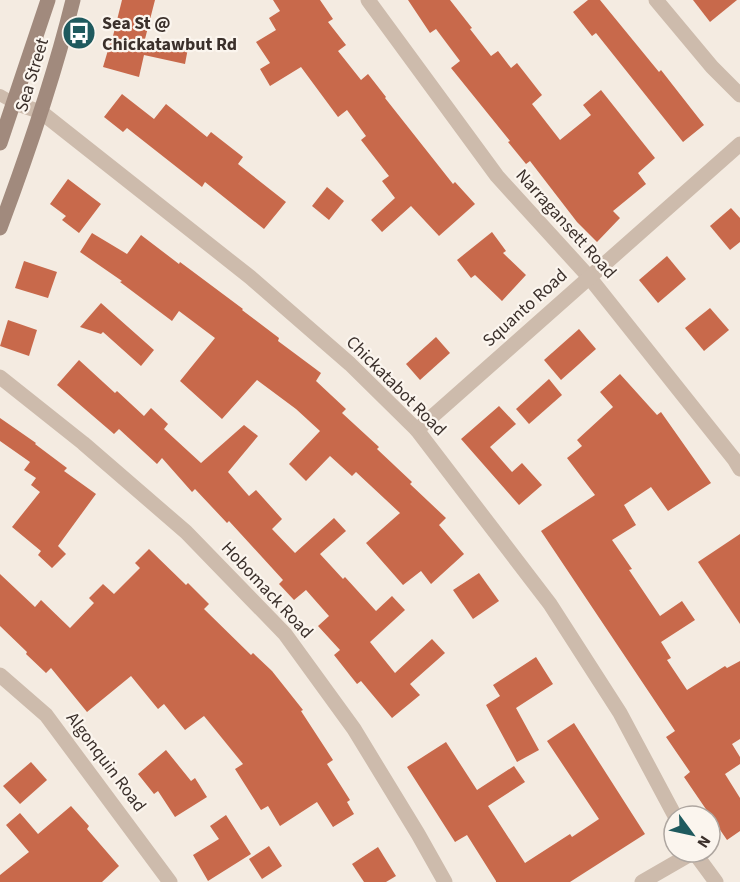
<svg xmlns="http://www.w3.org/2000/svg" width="740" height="882" viewBox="0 0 740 882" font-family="'Source Sans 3',sans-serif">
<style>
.building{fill:#c8694b}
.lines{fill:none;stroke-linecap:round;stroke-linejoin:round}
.service{stroke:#cdbbac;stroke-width:12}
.minor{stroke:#cdbbac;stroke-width:15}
.secondary{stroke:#a18a7d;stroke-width:15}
.labels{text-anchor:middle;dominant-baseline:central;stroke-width:4.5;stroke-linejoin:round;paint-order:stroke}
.poi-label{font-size:18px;font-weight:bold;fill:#3b302b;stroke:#fbf5ee;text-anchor:start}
.street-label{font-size:18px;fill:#3b302b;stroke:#fbf5ee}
</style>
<rect width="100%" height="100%" fill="#f4ebe1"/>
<g class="building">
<path d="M 122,0 L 155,0 L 145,39 L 188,48 L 185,64 L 144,55 L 139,77 L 103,67 L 111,40 L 112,40 Z"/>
<path d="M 273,0 L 320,0 L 333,19 L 328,22 L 346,45 L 338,51 L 361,80 L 368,74 L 386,97 L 385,98 L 453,184 L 455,182 L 475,204 L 439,236 L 411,206 L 382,232 L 371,220 L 395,198 L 382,181 L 389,176 L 361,140 L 366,136 L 347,110 L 338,117 L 301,67 L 270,86 L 260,69 L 270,63 L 256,42 L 276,30 L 269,18 L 280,11 Z"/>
<path d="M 408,0 L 450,0 L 472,28 L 470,29 L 491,56 L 498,51 L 511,68 L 517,63 L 542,95 L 532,104 L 560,140 L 591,115 L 583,105 L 601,90 L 655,158 L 638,173 L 646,184 L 613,211 L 620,218 L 597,242 L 577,222 L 530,161 L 526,164 L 508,142 L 510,141 L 451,68 L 460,61 L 436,29 L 430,33 Z"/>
<path d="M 588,0 L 600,0 L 659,72 L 661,70 L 704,125 L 683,142 L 596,33 L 592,36 L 573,12 Z"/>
<path d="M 693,0 L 737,0 L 710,22 Z"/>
<path d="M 122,94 L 154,119 L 166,104 L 207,137 L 211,132 L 243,157 L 238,164 L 286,202 L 264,229 L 205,182 L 202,187 L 127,128 L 123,132 L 104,117 Z"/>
<path d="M 68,179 L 101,204 L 79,233 L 62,220 L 66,216 L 50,204 Z"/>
<path d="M 327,187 L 344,201 L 329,220 L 312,206 Z"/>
<path d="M 731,208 L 740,218 L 740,242 L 730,250 L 710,226 Z"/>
<path d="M 492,232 L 506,251 L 503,253 L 526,275 L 502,301 L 475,275 L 471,278 L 457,260 Z"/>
<path d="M 92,233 L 127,254 L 141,235 L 179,264 L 180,262 L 243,309 L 242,310 L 279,338 L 278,341 L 321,373 L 316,381 L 346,409 L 342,413 L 379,447 L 377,449 L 412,482 L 410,484 L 446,518 L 439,525 L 464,554 L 431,584 L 421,571 L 403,585 L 366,543 L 400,513 L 356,472 L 352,476 L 330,456 L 306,481 L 289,464 L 320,431 L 296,409 L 257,380 L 222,419 L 180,381 L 215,338 L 179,311 L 172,321 L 120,282 L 122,281 L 80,252 Z"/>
<path d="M 667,256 L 686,279 L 658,303 L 639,280 Z"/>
<path d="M 24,261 L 57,272 L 48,298 L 15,288 Z"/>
<path d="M 101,303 L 154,350 L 141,366 L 103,332 L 101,334 L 80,327 Z"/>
<path d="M 710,308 L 729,330 L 704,351 L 685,328 Z"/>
<path d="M 8,320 L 37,330 L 29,356 L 0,346 Z"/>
<path d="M 579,329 L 596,349 L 561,380 L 544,360 Z"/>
<path d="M 436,337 L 450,353 L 420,380 L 406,364 Z"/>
<path d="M 79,360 L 115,393 L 117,391 L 144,416 L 151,408 L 168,424 L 164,429 L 201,463 L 244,425 L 258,436 L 228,472 L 249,496 L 256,490 L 282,519 L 272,529 L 295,553 L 334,518 L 346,531 L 320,554 L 343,579 L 345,577 L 376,611 L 392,596 L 405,610 L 370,642 L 395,673 L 432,639 L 445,653 L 410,684 L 420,695 L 392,718 L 361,681 L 357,684 L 334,655 L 340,650 L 318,626 L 329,616 L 306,590 L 294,600 L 279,584 L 283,580 L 229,521 L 227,523 L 195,489 L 192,492 L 162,458 L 157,464 L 119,429 L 114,434 L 57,385 Z"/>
<path d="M 620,374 L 657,415 L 661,412 L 711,483 L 668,511 L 651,487 L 624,505 L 636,525 L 612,540 L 632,569 L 629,570 L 660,616 L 682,601 L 695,620 L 661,642 L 671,658 L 667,660 L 687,690 L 725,666 L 727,668 L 740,661 L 740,739 L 732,744 L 740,757 L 740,764 L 725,774 L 740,798 L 740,831 L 727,840 L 684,777 L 690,772 L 666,737 L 675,731 L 541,531 L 595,495 L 567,458 L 582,446 L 577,440 L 613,407 L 600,392 Z"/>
<path d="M 549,379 L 562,395 L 529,424 L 516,409 Z"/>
<path d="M 499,406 L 516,424 L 490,447 L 512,472 L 522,463 L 542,485 L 519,505 L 461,439 Z"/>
<path d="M 0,418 L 36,443 L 35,444 L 67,468 L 64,471 L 96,494 L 58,546 L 66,554 L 52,568 L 38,555 L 41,551 L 12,527 L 40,492 L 31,485 L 36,478 L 24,470 L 30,462 L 0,441 Z"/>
<path d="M 740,534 L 740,624 L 698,562 Z"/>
<path d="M 149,549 L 186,585 L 188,583 L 209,604 L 204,609 L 251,655 L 253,653 L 272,671 L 303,710 L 301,711 L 333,760 L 327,764 L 350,800 L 347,802 L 354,814 L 333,827 L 317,802 L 280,826 L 268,806 L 261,810 L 235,769 L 243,764 L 204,716 L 185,730 L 164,704 L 158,709 L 131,676 L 87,712 L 51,668 L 46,673 L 26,654 L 27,652 L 0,626 L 0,574 L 35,607 L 41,600 L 70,628 L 94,603 L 89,598 L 103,584 L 114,594 L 140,568 L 135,563 Z"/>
<path d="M 479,573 L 499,601 L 473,619 L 453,590 Z"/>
<path d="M 536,657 L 553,684 L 516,708 L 539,750 L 517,762 L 486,705 L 500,696 L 493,685 Z"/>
<path d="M 574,723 L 645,834 L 570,882 L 496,882 L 496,881 L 467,835 L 455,842 L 407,767 L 446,742 L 477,790 L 514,766 L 525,782 L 488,806 L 525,863 L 570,834 L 572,837 L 599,819 L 547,741 Z"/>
<path d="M 166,750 L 191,781 L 195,778 L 207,797 L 175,817 L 158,791 L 154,794 L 138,774 Z"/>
<path d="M 31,762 L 47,780 L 20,804 L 3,786 Z"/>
<path d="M 71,806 L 89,826 L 87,829 L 119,866 L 102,882 L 0,882 L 0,875 L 29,852 L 6,825 L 20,813 L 38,834 Z"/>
<path d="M 226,815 L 251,854 L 208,881 L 193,855 L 219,839 L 210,826 Z"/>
<path d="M 269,846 L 282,866 L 262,879 L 249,859 Z"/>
<path d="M 378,847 L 396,876 L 386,882 L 364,882 L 352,864 Z"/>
</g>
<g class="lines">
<path class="service" d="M 0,95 L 14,103"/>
<g class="minor">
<path d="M 368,0 L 497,176 L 589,277 L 734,459 L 740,469"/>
<path d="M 656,0 L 712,67 L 740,95"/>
<path d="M 14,103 L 41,112 L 250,277 L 350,364 L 417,430 L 550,604 L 620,713 L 675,816"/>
<path d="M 0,377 L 83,443 L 186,532 L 285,634 L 354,729 L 418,834 L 445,882"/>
<path d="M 417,430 L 740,144"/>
<path d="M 0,675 L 46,715 L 170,882"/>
<path d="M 694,852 L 716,882"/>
<path d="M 642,882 L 694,852"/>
</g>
<g class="secondary">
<path d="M 0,143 L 48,0"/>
<path d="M 0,228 C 28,153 54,78 73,0"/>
</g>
</g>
<defs>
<symbol id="bus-disc" viewBox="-11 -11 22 22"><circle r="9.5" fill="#1f5a5e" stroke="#fbf5ee"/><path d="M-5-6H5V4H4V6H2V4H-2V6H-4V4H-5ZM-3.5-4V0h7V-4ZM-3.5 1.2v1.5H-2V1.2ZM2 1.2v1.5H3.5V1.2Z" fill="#fff"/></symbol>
</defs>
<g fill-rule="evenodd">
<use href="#bus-disc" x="60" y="14" width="38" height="38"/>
</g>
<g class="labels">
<g class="poi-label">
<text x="102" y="23">Sea St @<tspan x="102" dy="21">Chickatawbut Rd</tspan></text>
</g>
<g class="street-label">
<text transform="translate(32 75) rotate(-73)">Sea Street</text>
<text transform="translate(566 224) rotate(48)">Narragansett Road</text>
<text transform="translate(525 308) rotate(-42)">Squanto Road</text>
<text transform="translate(396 386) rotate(45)">Chickatabot Road</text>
<text transform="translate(267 590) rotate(47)">Hobomack Road</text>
<text transform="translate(106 762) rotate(53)">Algonquin Road</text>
</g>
</g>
<g transform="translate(692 834) rotate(123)"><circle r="28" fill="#fbf5ee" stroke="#aea6a0" stroke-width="1.5"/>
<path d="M0-4.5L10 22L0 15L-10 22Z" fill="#1f5a5e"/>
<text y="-9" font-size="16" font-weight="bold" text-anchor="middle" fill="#3b302b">N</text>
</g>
</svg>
